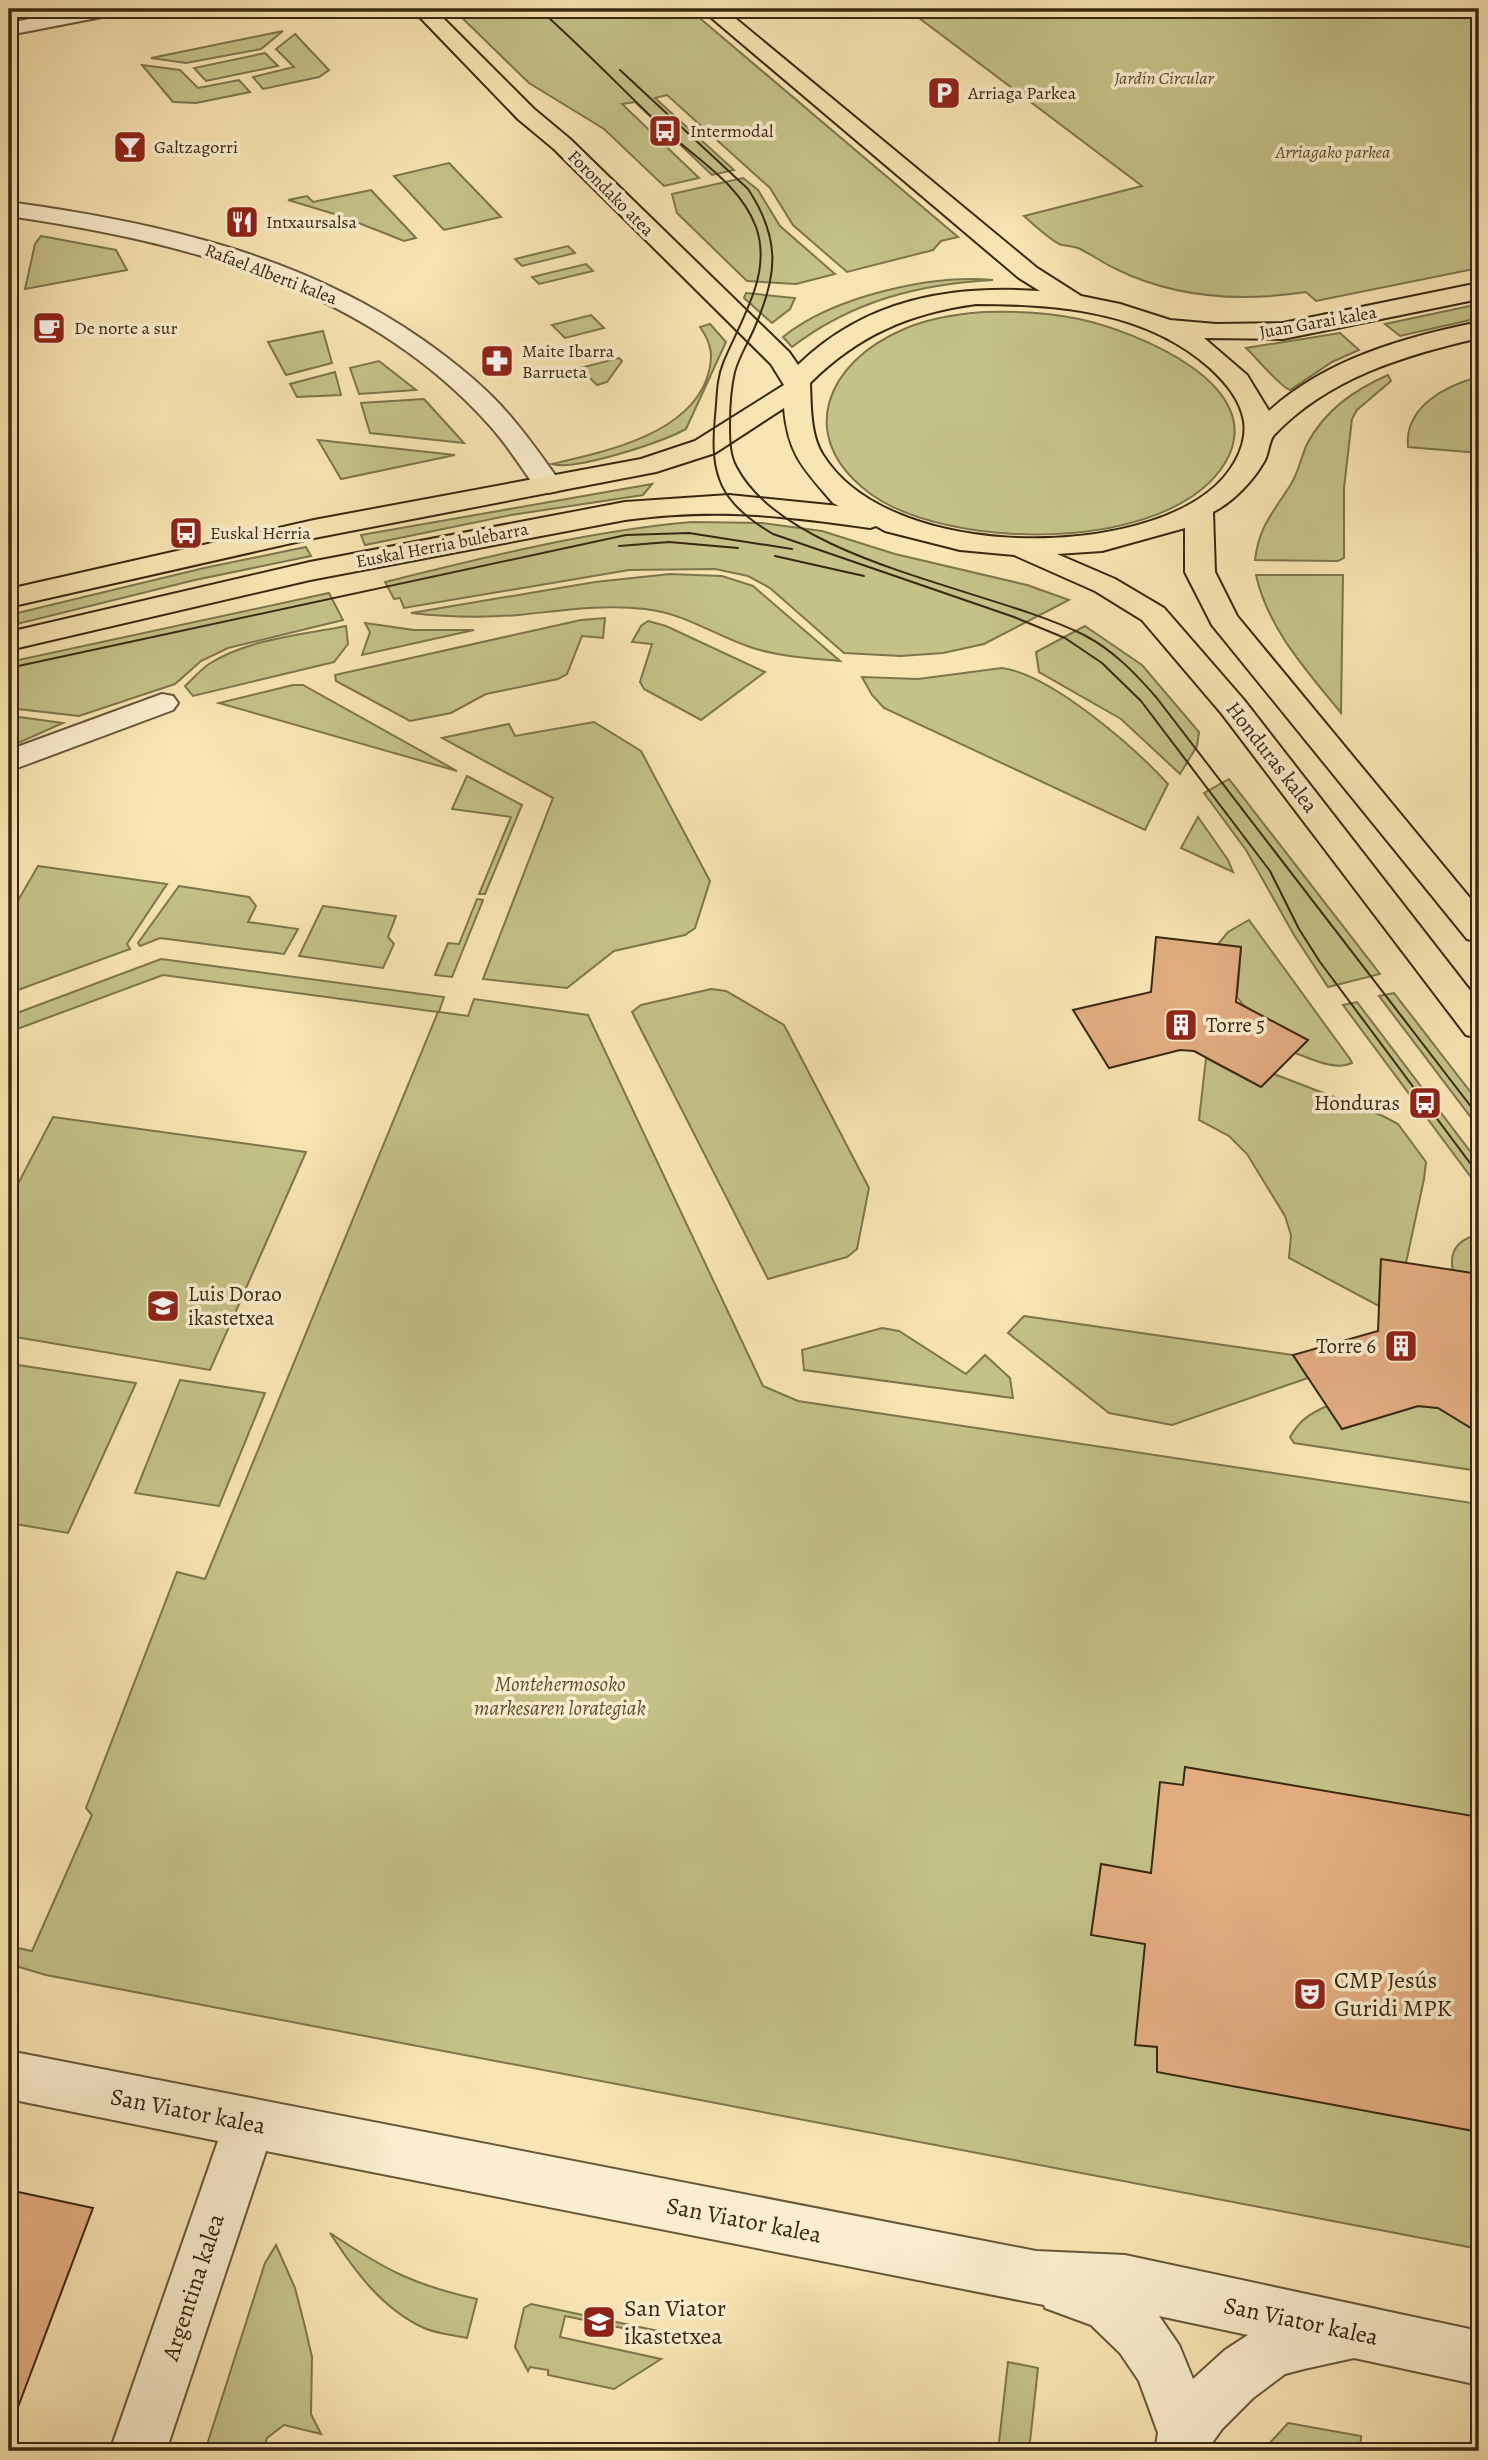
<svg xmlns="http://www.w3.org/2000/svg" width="1488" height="2460" viewBox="0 0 1488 2460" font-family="Alegreya,serif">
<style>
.green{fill:#c4c288;stroke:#7e754c;stroke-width:2}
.building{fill:#e3ad80;stroke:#392811;stroke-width:2}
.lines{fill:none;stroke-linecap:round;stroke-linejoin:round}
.minor-casing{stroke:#69573a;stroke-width:4}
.primary-casing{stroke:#392811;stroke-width:4}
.minor{fill:#fbeece;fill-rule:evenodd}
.primary{fill:#f9e5b3;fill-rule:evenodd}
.tram{stroke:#392811;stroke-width:2}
.labels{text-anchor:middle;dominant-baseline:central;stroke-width:7;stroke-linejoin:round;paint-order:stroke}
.far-park-label{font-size:18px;font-style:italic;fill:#5c4e2f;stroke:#fbeece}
.far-poi-label{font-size:18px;fill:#392811;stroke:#fbeece;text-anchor:start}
.far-street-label{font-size:18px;fill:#392811;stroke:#fbeece}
.street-label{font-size:21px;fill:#392811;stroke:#fbeece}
.poi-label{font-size:21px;fill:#392811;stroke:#fbeece;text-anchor:start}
.park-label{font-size:21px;font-style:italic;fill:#5c4e2f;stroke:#fbeece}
.near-poi-label{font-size:24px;fill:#392811;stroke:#fbeece;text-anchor:start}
.near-street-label{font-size:24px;fill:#392811;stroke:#fbeece}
</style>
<rect width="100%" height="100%" fill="#f9e5b3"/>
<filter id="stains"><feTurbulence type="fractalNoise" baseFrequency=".00286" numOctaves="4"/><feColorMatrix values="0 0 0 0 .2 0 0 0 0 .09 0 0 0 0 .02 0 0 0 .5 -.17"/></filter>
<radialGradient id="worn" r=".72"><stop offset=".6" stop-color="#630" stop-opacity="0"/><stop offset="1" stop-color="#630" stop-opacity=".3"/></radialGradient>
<g class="green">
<path d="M 453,9 L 689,9 L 958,237 L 941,241 L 933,250 L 847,272 L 793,225 L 770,188 L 667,95 L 655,98 L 734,170 L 712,175 L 635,102 L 622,104 L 699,178 L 664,186 L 604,129 L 529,83 Z"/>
<path d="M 907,9 L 1479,9 L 1479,268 L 1316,301 L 1306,292 C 1241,302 1175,298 1116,269 C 1103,263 1091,254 1078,248 C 1072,246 1068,246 1062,245 C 1053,243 1032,223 1024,216 L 1142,186 Z"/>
<path d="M 283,31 L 261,49 L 186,63 L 151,58 Z"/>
<path d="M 295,34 L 329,70 L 319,77 L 263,89 L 253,77 L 294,67 L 276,49 Z"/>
<path d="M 265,53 L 278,66 L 206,81 L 194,68 Z"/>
<path d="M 142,65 L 180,70 L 198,88 L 239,80 L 250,92 L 196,103 L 173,102 Z"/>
<path d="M 449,163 L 501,217 L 444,230 L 394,176 Z"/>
<path d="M 743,178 L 758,190 L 780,226 L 835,274 L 796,284 L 747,281 L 677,213 L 672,194 Z"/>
<path d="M 371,190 L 416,238 L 404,241 L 341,216 L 288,200 L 307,196 L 313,202 Z"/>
<path d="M 41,236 L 116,250 L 127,270 L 25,289 L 35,244 Z"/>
<path d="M 568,246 L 575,253 L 522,266 L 515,259 Z"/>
<path d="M 586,264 L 593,271 L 539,284 L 532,277 Z"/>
<path d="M 993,280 C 919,284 852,301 792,347 L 783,337 C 832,297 931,274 993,280 Z"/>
<path d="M 746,293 L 795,298 L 790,309 L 772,323 L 744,298 Z"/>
<path d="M 1479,304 L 1479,318 L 1400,336 L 1385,324 Z"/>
<path d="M 984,312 C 1016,311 1047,312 1079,319 C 1135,331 1272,385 1225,463 C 1169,555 945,551 868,492 C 794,435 828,362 902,330 C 928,318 956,314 984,312 Z"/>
<path d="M 591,315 L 604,328 L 565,338 L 552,325 Z"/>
<path d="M 710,324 L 726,342 L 686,429 C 662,442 576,471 552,464 C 604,452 687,435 707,378 C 714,357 712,344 700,327 Z"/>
<path d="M 323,331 L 332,363 L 286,375 L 268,342 Z"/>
<path d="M 1340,333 L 1359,350 L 1332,362 L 1290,390 C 1281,388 1256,357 1246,348 Z"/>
<path d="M 619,358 L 622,361 L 607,382 L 597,385 L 580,368 Z"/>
<path d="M 379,361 L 416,390 L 359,394 L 350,368 Z"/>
<path d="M 335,372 L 341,395 L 297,397 L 290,384 Z"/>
<path d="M 1388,375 L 1391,381 L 1357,410 L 1352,419 L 1344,488 L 1344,558 L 1338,561 L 1255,560 C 1259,525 1274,512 1291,484 C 1299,471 1301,457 1307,444 C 1325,410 1354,390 1388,375 Z"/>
<path d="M 1479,377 L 1479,414 L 1477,414 L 1479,453 L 1408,447 C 1404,407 1446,385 1479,377 Z"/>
<path d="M 424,399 L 464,443 L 370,433 L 361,403 Z"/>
<path d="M 318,440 L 455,455 L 341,479 Z"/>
<path d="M 652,484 L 643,495 L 511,515 L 365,545 L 361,535 Z"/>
<path d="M 692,522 L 762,523 L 822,531 L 895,554 L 1027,585 L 1069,600 L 984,644 L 943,653 L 901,656 L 844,653 L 770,588 L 748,576 L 715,569 L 629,570 L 404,608 L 400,598 L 394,599 L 385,582 C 486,557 588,531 692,522 Z"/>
<path d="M 306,547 L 311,556 L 195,580 L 9,626 L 9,615 L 204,568 Z"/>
<path d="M 670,574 L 722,576 L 753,586 L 840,661 C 810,658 779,657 750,647 C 714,635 684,613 645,609 C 602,604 560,611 518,615 C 482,618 446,617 411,613 L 595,582 Z"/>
<path d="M 1256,575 L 1343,575 L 1341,713 C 1307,671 1268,629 1256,575 Z"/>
<path d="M 329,593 L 343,620 L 228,648 L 201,661 L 175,684 L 79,716 L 9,708 L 9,662 Z"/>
<path d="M 605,618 L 603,638 L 582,636 L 567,674 L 558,679 L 486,694 L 451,713 L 410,721 L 336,681 L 335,675 L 581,620 Z"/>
<path d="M 648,621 L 666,626 L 765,672 L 701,720 L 644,689 L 640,682 L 652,644 L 632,642 L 641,626 Z"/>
<path d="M 365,623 L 414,630 L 474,630 L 362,655 L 370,632 Z"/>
<path d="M 346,626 L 348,644 L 334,662 L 193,696 L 185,686 C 193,679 200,670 209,664 C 248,639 302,635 346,626 Z"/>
<path d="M 1085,626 L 1142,665 L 1199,732 L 1197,746 L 1180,774 L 1121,719 L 1039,672 L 1036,652 Z"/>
<path d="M 1002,668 C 1052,675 1134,747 1168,784 L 1145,830 L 884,708 L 872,695 L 862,677 L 918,679 Z"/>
<path d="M 293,685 L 303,685 L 457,771 L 219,703 Z"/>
<path d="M 19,717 L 63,723 L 9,747 L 9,722 Z"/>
<path d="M 594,722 L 641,751 L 710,881 L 695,928 L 685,935 L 614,951 L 567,988 L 483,979 L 553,798 L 442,738 L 509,724 L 515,736 Z"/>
<path d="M 467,776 L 522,805 L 485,894 L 479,894 L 511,817 L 452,809 Z"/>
<path d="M 1229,779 L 1380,974 L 1328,987 L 1294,935 L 1246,850 L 1204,793 Z"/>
<path d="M 1198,817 L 1228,860 L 1233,872 L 1181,848 Z"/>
<path d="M 38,866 L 167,884 L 127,944 L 130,949 L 18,990 L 9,972 L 9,916 Z"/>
<path d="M 179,886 L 249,897 L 256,906 L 248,922 L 298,929 L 284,954 L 160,938 L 140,946 L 138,943 Z"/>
<path d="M 477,899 L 483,900 L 452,977 L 435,975 L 448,943 L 459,944 Z"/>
<path d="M 323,906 L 396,916 L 388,937 L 394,944 L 383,968 L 299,956 Z"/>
<path d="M 1249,920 L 1350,1059 L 1352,1063 C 1335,1071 1312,1059 1295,1053 L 1308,1040 L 1245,1007 L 1237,997 L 1241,948 L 1218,944 L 1228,932 Z"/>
<path d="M 161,959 L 444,997 L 439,1012 L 468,1016 L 474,999 L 588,1015 L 763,1386 L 798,1401 L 1479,1504 L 1479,2249 L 46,1975 L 9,1964 L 9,1946 L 32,1951 L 92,1815 L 86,1808 L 177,1572 L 205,1579 L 438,1012 L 163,975 L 9,1032 L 9,1016 Z"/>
<path d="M 711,989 L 726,991 L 784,1025 L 869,1188 L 857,1249 L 847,1257 L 768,1279 L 632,1012 L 641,1005 Z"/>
<path d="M 1394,993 L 1479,1103 L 1479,1128 L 1379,996 Z"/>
<path d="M 1357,1002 L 1479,1163 L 1479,1188 L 1343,1005 Z"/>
<path d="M 1206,1058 L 1261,1087 L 1274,1074 L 1383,1116 L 1398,1124 L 1426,1162 L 1424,1179 L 1406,1263 L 1381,1260 L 1379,1306 L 1289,1258 L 1291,1235 L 1285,1216 L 1247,1154 L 1229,1136 L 1199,1120 Z"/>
<path d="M 53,1117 L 306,1152 L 210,1370 L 9,1336 L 9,1201 Z"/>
<path d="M 1476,1235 L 1479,1236 L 1479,1338 C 1473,1327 1469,1314 1464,1303 C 1454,1277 1438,1246 1476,1235 Z"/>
<path d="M 1024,1316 L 1293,1355 L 1308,1378 L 1172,1425 L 1109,1413 L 1008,1333 Z"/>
<path d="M 882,1328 L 899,1331 L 966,1374 L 985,1355 L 1010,1378 L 1013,1398 L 804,1370 L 802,1350 Z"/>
<path d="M 18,1365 L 136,1383 L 68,1533 L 9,1523 L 9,1383 Z"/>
<path d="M 180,1380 L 265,1393 L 219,1506 L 135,1493 Z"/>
<path d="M 1327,1406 L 1342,1429 L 1418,1406 L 1438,1408 L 1479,1433 L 1479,1471 L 1294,1443 L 1290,1437 C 1300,1420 1309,1414 1327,1406 Z"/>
<path d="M 330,2233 C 384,2269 413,2285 477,2299 L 467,2338 C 454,2335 437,2334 424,2328 C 382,2309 354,2270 330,2233 Z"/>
<path d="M 276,2245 L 295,2288 L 305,2327 L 312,2357 L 311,2414 L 321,2434 L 284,2425 L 267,2438 L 263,2451 L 205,2451 L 265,2263 Z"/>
<path d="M 531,2304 L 673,2334 L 674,2339 L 565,2316 L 560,2337 L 661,2359 L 614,2389 L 548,2375 L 548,2370 L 530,2367 L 528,2371 L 515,2347 L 524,2308 Z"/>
<path d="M 1008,2362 L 1038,2368 L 1029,2451 L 998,2451 Z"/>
<path d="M 1288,2423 L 1361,2436 L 1360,2451 L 1266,2451 L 1268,2445 Z"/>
</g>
<g class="building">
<path d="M 1156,937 L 1241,947 L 1236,1002 L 1308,1040 L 1261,1087 L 1194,1051 L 1180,1050 L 1109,1068 L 1073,1010 L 1151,992 Z"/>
<path d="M 1381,1259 L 1479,1274 L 1479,1433 L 1438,1408 L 1418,1406 L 1342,1429 L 1293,1355 L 1378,1331 Z"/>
<path d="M 1185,1767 L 1479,1817 L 1479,2132 L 1157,2072 L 1157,2047 L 1135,2045 L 1145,1944 L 1091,1935 L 1101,1864 L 1151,1873 L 1160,1782 L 1183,1785 Z"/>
<path d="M 9,2190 L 93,2208 L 12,2423 L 9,2422 Z"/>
</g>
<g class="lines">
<defs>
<g id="minor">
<path d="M 80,9 L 123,9 L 120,14 L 112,15 L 9,35 L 9,23 Z"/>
<path d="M 9,202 C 155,222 300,254 423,340 C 454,362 486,387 511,417 C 529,438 546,462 562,485 L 558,491 L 548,493 L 538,491 C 523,470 508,446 491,427 C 367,287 186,242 9,216 Z"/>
<path d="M 162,694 L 173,696 L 178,703 L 173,710 L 9,771 L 9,750 Z"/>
<path d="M 9,2051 L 1036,2251 L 1125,2255 L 1479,2331 L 1479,2385 L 1354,2358 L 1304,2369 L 1285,2374 L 1253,2398 L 1222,2429 L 1212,2443 L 1211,2451 L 1155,2451 L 1158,2433 L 1139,2381 L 1120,2353 L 1091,2325 L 1045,2308 L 1044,2305 L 266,2151 L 166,2451 L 110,2451 L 218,2141 L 9,2099 ZM 1159,2316 L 1248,2335 L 1225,2350 L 1193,2379 L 1179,2345 Z"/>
</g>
<path id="primary" d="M 412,9 L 434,9 L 534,109 L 570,139 L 789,352 L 798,365 C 866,299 950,285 1040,291 L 1019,278 L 701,9 L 724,9 L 1037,268 L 1081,296 L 1120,304 L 1170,320 L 1216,324 L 1283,323 L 1479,283 L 1479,299 L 1283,339 L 1204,338 L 1247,375 L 1269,411 C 1326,359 1405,337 1479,322 L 1479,338 C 1405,355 1328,378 1274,435 C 1269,441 1269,452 1265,460 C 1254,480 1233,502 1213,512 L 1215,572 L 1237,616 L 1479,909 L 1479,942 L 1467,939 L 1212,625 L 1185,572 L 1185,528 L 1102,551 L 1057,554 L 1115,579 L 1164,608 L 1244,700 L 1479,1002 L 1479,1038 L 1466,1035 L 1222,714 L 1142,620 L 1095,591 L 1014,555 L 960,550 L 885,531 L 876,526 L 870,528 C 781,515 715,508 625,520 L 310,580 L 9,650 L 9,632 L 310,562 L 625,502 L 729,495 L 839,506 L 833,503 C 804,469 788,455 784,408 L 715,453 L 656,472 L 314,538 L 9,607 L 9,589 L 314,520 L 641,459 L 695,441 L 784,385 L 771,364 L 554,149 L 518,119 ZM 976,304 C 1058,304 1146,311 1210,368 C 1226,383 1240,399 1244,421 C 1248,448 1229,477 1207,493 C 1119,560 886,557 823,455 C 810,435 811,405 810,383 C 858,335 910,313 976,304 Z"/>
</defs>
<use href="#minor" class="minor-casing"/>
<use href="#primary" class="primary-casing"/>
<use href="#minor" class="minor"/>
<use href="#primary" class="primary"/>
<g class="tram">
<path d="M 539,9 C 582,47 621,88 662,127 C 695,159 739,182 756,227 C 773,274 740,321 723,363 C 716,380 717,398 715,416 C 709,476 720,503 773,534 L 1014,617 L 1065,638 L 1102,663 L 1141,701 L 1270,871 L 1299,929 L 1320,962 L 1479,1175"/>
<path d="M 620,70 L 748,189 C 781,239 778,275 754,329 C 748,343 739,357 735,372 C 731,389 730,408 730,425 C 730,438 730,455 737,467 C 787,562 990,588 1084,635 C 1113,650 1135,673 1156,697 L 1479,1117"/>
<path d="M 619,546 L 669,542 L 738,548"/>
<path d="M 775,556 L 864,576"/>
<path d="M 9,668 L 626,535 L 689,533 L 792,549"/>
</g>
</g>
<defs>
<symbol id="parking-square" viewBox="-11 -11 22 22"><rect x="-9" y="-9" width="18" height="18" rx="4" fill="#8f2418" stroke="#fbeece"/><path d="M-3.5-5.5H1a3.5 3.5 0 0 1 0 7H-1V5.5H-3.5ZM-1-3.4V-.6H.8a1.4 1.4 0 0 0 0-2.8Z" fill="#fff"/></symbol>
<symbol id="bus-square" viewBox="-11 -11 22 22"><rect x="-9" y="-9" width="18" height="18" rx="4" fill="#8f2418" stroke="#fbeece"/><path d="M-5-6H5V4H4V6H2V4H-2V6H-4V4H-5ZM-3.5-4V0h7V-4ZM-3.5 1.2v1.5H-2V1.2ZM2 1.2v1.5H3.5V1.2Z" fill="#fff"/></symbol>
<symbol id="bar-square" viewBox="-11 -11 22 22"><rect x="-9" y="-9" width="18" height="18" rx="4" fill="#8f2418" stroke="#fbeece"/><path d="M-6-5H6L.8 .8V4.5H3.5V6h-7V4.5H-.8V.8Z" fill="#fff"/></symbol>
<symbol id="restaurant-square" viewBox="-11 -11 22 22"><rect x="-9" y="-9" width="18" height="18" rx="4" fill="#8f2418" stroke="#fbeece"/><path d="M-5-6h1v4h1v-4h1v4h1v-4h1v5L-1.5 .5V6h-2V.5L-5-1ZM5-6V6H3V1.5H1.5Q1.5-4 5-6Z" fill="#fff"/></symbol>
<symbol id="cafe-square" viewBox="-11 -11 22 22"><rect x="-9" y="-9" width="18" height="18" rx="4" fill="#8f2418" stroke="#fbeece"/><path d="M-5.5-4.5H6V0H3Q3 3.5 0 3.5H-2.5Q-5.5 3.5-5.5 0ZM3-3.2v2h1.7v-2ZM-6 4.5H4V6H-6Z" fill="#fff"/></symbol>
<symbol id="pharmacy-square" viewBox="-11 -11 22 22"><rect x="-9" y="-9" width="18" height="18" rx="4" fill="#8f2418" stroke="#fbeece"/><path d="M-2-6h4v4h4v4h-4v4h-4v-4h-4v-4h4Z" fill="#fff"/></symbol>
<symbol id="building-square" viewBox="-11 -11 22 22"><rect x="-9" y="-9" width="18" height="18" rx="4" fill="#8f2418" stroke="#fbeece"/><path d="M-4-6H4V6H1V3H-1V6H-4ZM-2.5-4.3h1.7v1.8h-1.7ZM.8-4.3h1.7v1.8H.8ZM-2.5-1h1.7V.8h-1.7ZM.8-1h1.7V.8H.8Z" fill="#fff"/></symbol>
<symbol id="school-square" viewBox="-11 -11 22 22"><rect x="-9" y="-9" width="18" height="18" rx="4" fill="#8f2418" stroke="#fbeece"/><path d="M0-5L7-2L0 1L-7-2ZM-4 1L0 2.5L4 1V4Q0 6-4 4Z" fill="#fff"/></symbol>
<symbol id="theatre-square" viewBox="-11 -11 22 22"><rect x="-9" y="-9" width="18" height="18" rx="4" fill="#8f2418" stroke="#fbeece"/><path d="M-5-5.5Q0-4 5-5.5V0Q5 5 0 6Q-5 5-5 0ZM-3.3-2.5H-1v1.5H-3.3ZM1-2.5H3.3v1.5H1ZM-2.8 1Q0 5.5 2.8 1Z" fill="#fff"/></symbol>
</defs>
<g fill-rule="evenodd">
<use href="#parking-square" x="925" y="74" width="38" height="38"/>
<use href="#bus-square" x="646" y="112" width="38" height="38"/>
<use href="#bar-square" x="111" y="128" width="38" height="38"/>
<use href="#restaurant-square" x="223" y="203" width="38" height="38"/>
<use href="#cafe-square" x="30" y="309" width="38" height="38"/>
<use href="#pharmacy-square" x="478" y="342" width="38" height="38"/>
<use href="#bus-square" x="167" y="514" width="38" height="38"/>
<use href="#building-square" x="1162" y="1006" width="38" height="38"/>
<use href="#bus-square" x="1406" y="1084" width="38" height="38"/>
<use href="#school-square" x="144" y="1287" width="38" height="38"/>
<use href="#building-square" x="1382" y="1327" width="38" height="38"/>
<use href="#theatre-square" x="1291" y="1975" width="38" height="38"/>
<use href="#school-square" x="580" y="2303" width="38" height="38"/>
</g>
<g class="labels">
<g class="far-park-label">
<text x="1164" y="78">Jardín Circular</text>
<text x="1333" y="152">Arriagako parkea</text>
</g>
<g class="far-poi-label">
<text x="968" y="93">Arriaga Parkea</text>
<text x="690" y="131">Intermodal</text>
<text x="154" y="147">Galtzagorri</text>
<text x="266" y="222">Intxaursalsa</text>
<text x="74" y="328">De norte a sur</text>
<text x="522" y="351">Maite Ibarra<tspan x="522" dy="21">Barrueta</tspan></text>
<text x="210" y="533">Euskal Herria</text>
</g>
<g class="far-street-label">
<text transform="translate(611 193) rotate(45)">Forondako atea</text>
<text transform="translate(271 274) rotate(21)">Rafael Alberti kalea</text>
<text transform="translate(1318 322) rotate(-10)">Juan Garai kalea</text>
<text transform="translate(442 545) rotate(-11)">Euskal Herria bulebarra</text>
</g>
<g class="street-label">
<text transform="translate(1272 757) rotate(52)">Honduras kalea</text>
</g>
<g class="poi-label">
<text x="1206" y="1025">Torre 5</text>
<text x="1400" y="1103" text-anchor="end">Honduras</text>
<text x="188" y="1294">Luis Dorao<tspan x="188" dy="24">ikastetxea</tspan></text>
<text x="1376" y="1346" text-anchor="end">Torre 6</text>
</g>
<g class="park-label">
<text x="560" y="1684">Montehermosoko<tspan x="560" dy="24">markesaren lorategiak</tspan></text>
</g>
<g class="near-poi-label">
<text x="1334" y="1980">CMP Jesús<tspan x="1334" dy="28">Guridi MPK</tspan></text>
<text x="624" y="2308">San Viator<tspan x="624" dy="28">ikastetxea</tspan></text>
</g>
<g class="near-street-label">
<text transform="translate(188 2111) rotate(11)">San Viator kalea</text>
<text transform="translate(744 2220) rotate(11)">San Viator kalea</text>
<text transform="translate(193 2287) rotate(-72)">Argentina kalea</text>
<text transform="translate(1301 2321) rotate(12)">San Viator kalea</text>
</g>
</g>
<rect width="1488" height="2460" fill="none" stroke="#f9e5b3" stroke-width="35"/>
<rect x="10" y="10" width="1467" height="2439" fill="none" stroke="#392811" stroke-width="3.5"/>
<rect x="18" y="18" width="1453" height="2425" fill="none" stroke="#392811" stroke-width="2"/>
<rect width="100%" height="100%" filter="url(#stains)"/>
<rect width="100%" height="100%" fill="url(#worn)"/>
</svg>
